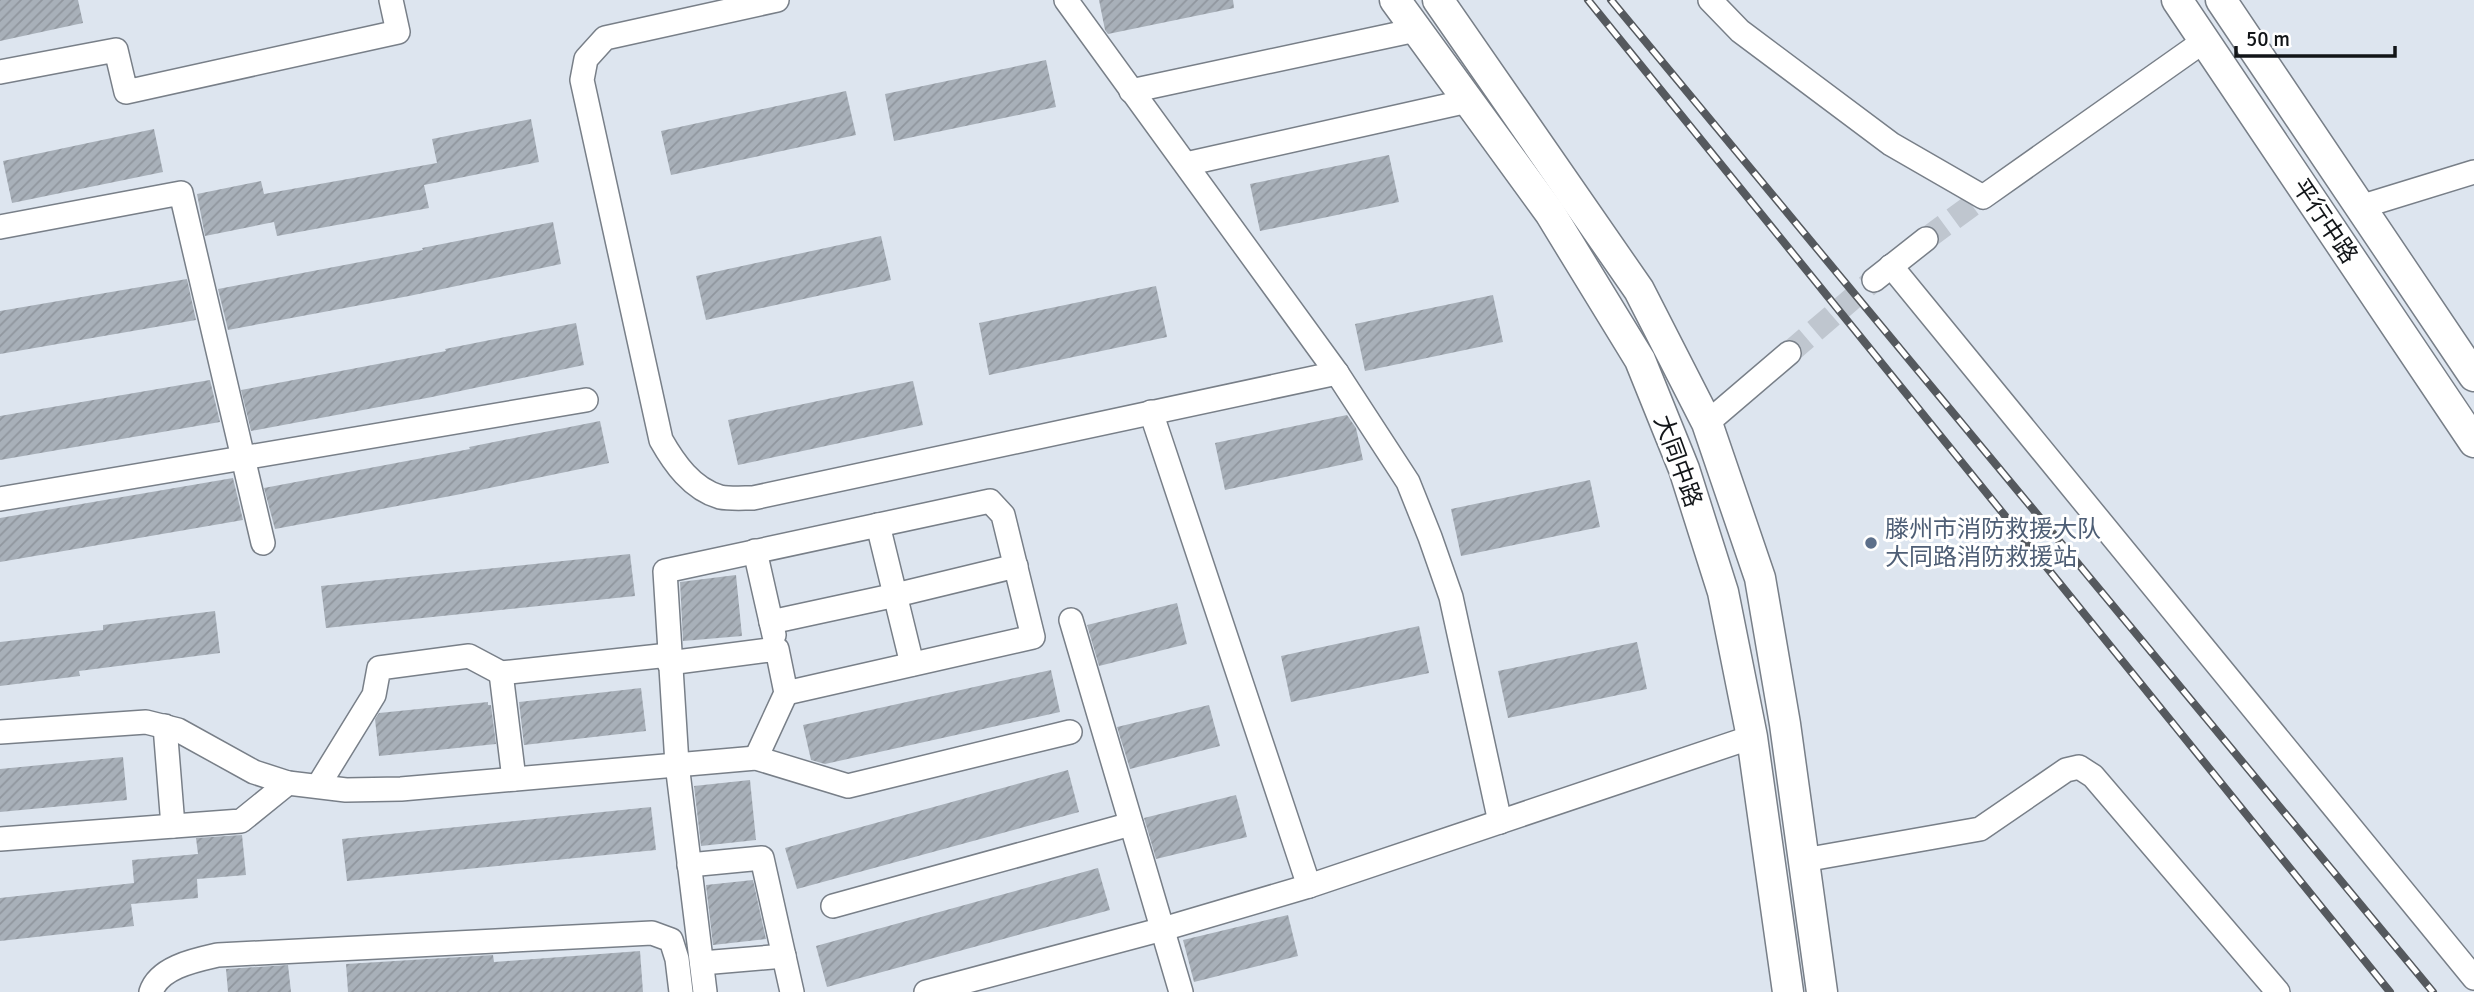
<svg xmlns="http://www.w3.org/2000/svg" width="2474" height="992" viewBox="0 0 2474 992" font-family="Signika,'Noto Sans SC',sans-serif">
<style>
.building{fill:url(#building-hatch)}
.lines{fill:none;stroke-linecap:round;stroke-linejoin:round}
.minor-tunnel{stroke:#bfc6cf;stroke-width:23;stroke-dasharray:23 11;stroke-linecap:butt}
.minor-casing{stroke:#787f88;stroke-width:26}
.major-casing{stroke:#787f88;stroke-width:33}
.minor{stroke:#fff;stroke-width:23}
.major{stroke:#fff;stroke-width:30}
.rail-casing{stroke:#55595e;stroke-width:8}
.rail{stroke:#fff;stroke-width:5;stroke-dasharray:16;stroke-linecap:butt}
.service-dot{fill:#5c6f8a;stroke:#fff;stroke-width:2.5}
.labels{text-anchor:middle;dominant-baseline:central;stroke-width:6;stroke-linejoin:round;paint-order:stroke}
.street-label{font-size:24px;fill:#121518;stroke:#fff}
.service-label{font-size:24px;fill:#4e5e75;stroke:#fff;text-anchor:start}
</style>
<defs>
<pattern id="building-hatch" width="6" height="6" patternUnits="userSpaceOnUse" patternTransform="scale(1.75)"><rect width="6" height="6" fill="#a8b0b9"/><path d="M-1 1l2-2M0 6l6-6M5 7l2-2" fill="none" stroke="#90969e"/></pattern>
</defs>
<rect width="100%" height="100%" fill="#dde5ef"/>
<g class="building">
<path d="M 0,0 L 78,0 L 83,23 L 0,41 Z"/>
<path d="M 1099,0 L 1233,0 L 1234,8 L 1108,34 L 1105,30 Z"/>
<path d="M 1046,60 L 1056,107 L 894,141 L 885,94 Z"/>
<path d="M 846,91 L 856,135 L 671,175 L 661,131 Z"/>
<path d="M 531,119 L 539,162 L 424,185 L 429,208 L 277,236 L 274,222 L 205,236 L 197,194 L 261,181 L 264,194 L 437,163 L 432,139 Z"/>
<path d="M 154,129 L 163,172 L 12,203 L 3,161 Z"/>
<path d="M 1389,155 L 1399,202 L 1260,231 L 1250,184 Z"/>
<path d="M 553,222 L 561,264 L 409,296 L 228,330 L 218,289 L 423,250 L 422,248 Z"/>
<path d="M 881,236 L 891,280 L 706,320 L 696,276 Z"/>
<path d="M 187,279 L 196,320 L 0,354 L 0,311 Z"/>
<path d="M 1156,286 L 1167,337 L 989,375 L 979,323 Z"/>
<path d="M 1493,295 L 1503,342 L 1365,371 L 1355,324 Z"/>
<path d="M 576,323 L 584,365 L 432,397 L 251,431 L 241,390 L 446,351 L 445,349 Z"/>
<path d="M 210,380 L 220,422 L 0,460 L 0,416 Z"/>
<path d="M 913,381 L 923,425 L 738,465 L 728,420 Z"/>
<path d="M 1347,415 L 1356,428 L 1363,460 L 1225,490 L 1215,443 Z"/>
<path d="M 600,421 L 609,463 L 456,495 L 275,529 L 264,488 L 470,449 L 469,447 Z"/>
<path d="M 233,478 L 243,520 L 0,562 L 0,518 Z"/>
<path d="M 1590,480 L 1600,527 L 1461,556 L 1451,509 Z"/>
<path d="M 630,554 L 635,596 L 326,628 L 321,586 Z"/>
<path d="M 736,575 L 742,636 L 683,641 L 680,582 Z"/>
<path d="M 1177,603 L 1187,644 L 1099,666 L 1087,625 Z"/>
<path d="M 215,611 L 220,653 L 79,671 L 80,676 L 0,686 L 0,642 L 103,630 L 103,625 Z"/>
<path d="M 1419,626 L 1429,673 L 1291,702 L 1281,656 Z"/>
<path d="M 1637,642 L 1647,689 L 1508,718 L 1498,671 Z"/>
<path d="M 1051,670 L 1060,712 L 825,764 L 811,760 L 803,725 Z"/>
<path d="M 641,688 L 646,731 L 524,745 L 519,702 Z"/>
<path d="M 488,702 L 488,705 L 491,705 L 496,744 L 379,756 L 375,719 L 379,713 Z"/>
<path d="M 1209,705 L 1220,746 L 1130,769 L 1117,727 Z"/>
<path d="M 123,757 L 127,800 L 0,812 L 0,769 Z"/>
<path d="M 1068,770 L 1079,812 L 797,889 L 785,848 Z"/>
<path d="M 750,780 L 756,840 L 701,846 L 694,786 Z"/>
<path d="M 1236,795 L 1247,837 L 1156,859 L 1144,818 Z"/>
<path d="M 651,807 L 656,850 L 347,881 L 342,839 Z"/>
<path d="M 242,835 L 246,875 L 197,879 L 198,898 L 131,904 L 134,926 L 0,941 L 0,898 L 134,883 L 132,860 L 198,854 L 196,838 Z"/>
<path d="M 1098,868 L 1110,910 L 827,987 L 816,946 Z"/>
<path d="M 753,880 L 766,939 L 713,945 L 706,885 Z"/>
<path d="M 1288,915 L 1298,956 L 1194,982 L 1183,940 Z"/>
<path d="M 640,951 L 643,992 L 348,992 L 346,964 L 493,955 L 494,962 Z"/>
<path d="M 288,965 L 291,992 L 228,992 L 226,969 Z"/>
</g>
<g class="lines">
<g class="minor-tunnel">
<path d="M 1926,239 L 1983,197"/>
<path d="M 1789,353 L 1874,280"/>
</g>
<defs>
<g id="minor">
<path d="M 777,0 L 605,38 L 586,59 L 582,80 L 661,440 C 674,463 692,489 720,497 C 730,499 743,498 753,498 L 1337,373"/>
<path d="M 1066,0 L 1337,373 L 1408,482 L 1430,537 L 1451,597 L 1500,822"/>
<path d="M 1710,0 L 1740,31 L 1891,144 L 1983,197 L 2204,41"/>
<path d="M 0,72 L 116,50 L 126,92 L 398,32 L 391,0"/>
<path d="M 1131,91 L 1416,30"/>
<path d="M 1186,164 L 1468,101"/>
<path d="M 2360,207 L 2474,172"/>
<path d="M 0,227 L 181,193 L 263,543"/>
<path d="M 1891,266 L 2474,978"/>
<path d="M 1874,280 L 1926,239"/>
<path d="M 1151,412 L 1309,886"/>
<path d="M 1707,423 L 1789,353"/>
<path d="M 0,499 L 586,400"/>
<path d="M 878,525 L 912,664"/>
<path d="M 755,551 L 774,635"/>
<path d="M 1071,620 L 1181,992"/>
<path d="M 771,622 L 896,595 L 1016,566"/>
<path d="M 669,663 L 777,649 L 786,693 L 756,758"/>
<path d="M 501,673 L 514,779"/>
<path d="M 165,726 L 173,826"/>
<path d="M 0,732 L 146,722 L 178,730 L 254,772 L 288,783 L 346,790 L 401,789 L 756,758 L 848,786 L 1070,732"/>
<path d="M 318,786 L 374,695 L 379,668 L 469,656 L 501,673 L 669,655"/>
<path d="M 0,839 L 241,821 L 288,783"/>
<path d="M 1804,860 L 1980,829 L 2066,770 L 2079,767 L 2093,776 L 2278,992"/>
<path d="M 689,865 L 762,858 L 792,992"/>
<path d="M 833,906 L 1131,824"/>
<path d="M 702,963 L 784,956"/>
<path d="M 151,992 C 159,967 196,960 218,955 L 652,933 L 671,940 L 677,959 L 681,992"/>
<path d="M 705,992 L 677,764 L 665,571 L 990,501 L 1003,515 L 1033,637 L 786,693"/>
<path d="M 926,992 L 1163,929 L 1309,886 L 1752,737"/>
</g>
<g id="major">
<path d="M 1395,0 L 1550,213 L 1640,360 L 1684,469 L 1723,592 L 1752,737 L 1788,992"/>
<path d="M 1438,0 L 1639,290 L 1707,423 L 1760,578 L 1785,724 L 1822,992"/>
<path d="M 2177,0 L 2474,442"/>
<path d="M 2221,0 L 2474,376"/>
</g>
</defs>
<use href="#minor" class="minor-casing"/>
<use href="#major" class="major-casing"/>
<use href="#minor" class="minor"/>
<use href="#major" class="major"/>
<defs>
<g id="rail">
<path d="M 1588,0 L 2390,992"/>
<path d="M 1611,0 L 2433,992"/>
</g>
</defs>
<use href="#rail" class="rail-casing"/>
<use href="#rail" class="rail"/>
</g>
<circle class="service-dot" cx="1871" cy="543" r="7"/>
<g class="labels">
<g class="street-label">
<text transform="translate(2325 221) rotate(56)">平行中路</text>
<text transform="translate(1678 461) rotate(70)">大同中路</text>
</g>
<g class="service-label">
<text x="1885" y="529">滕州市消防救援大队<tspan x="1885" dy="28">大同路消防救援站</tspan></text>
</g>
</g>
<path d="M2236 46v10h159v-10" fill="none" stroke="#121518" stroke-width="3.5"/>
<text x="2246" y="46" font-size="21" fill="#121518" stroke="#ffffff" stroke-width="5" paint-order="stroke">50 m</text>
</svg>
